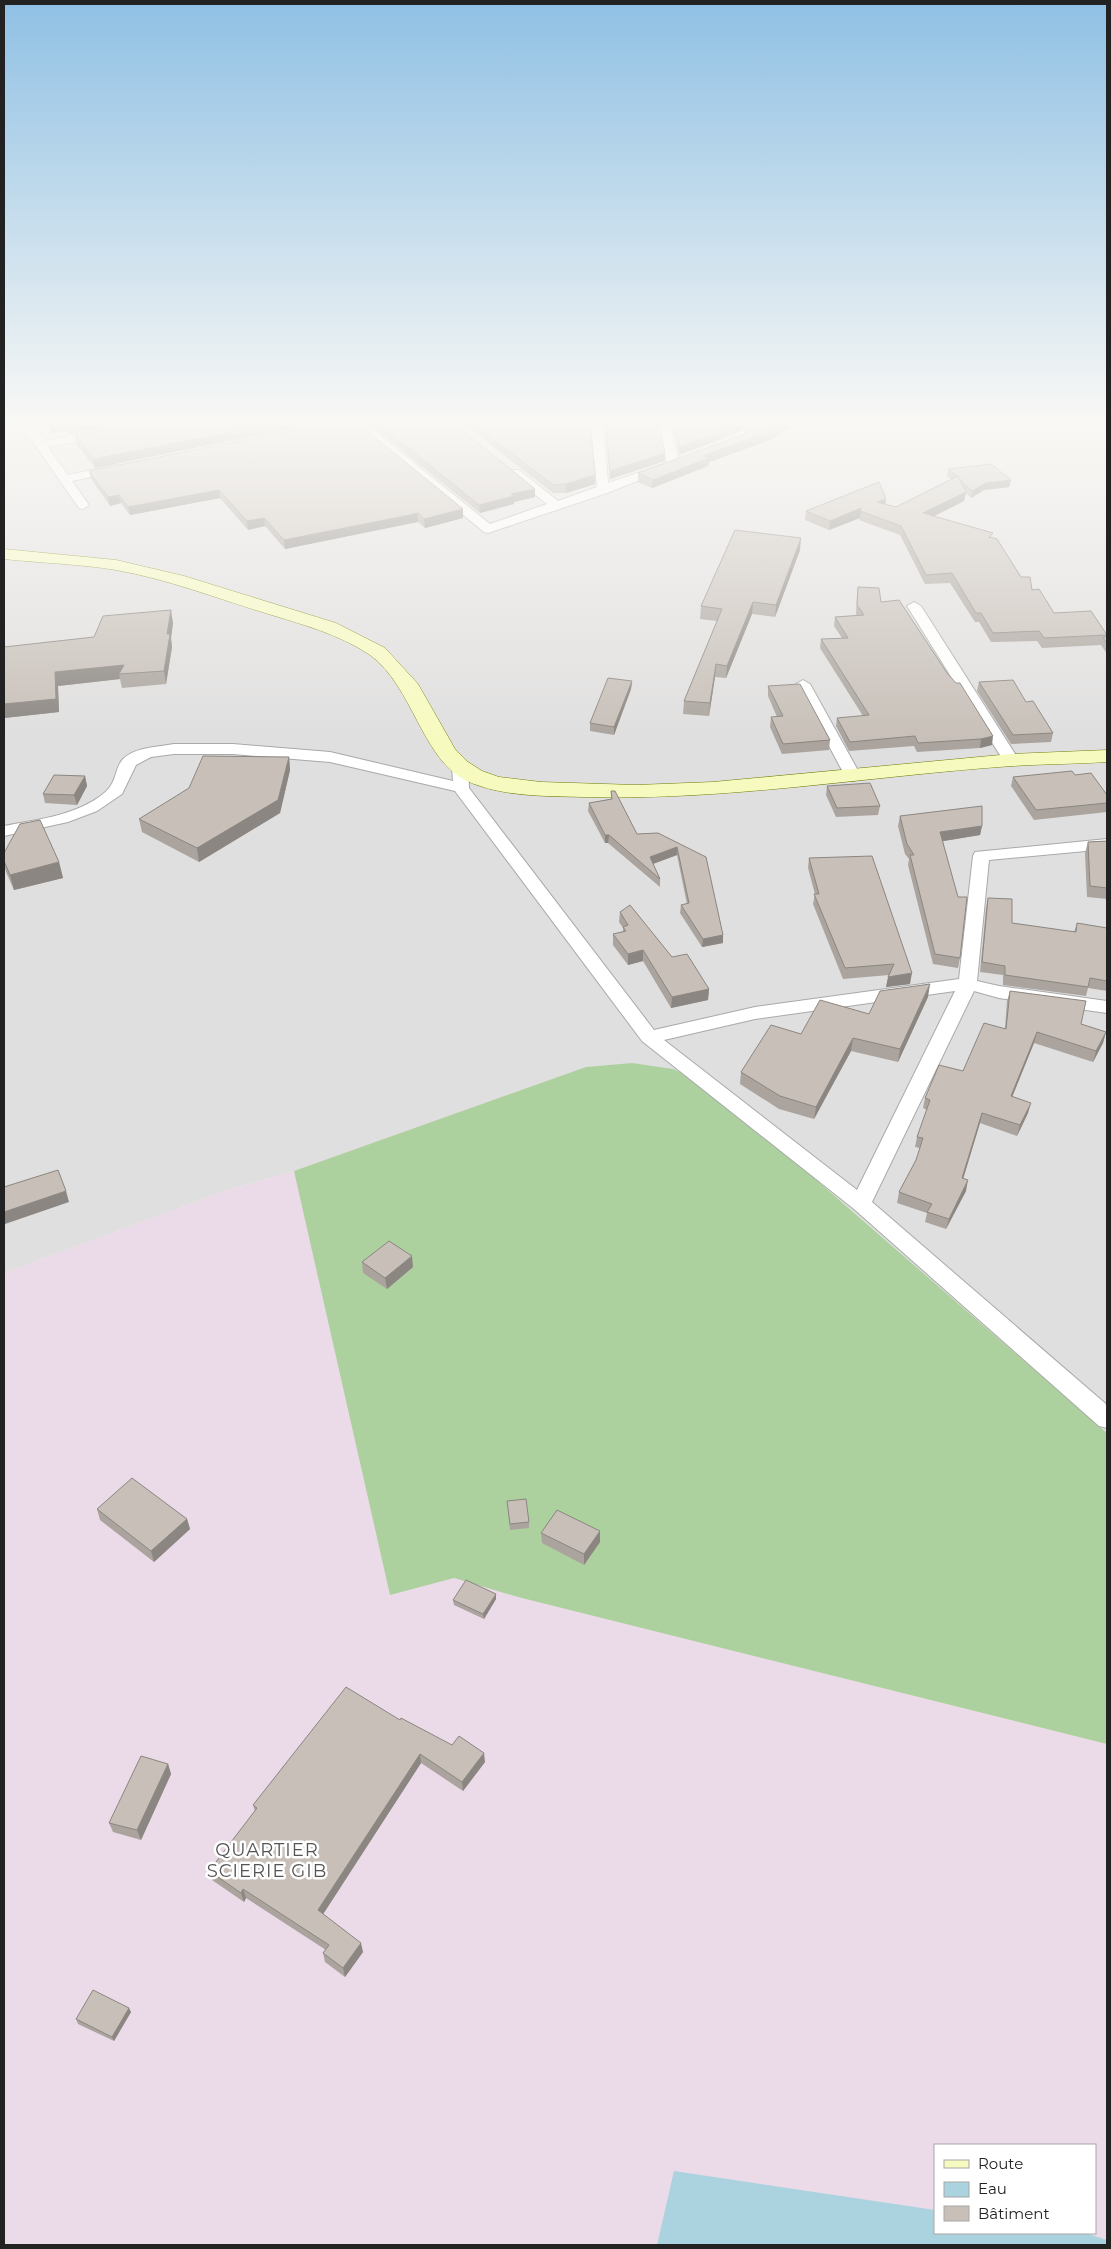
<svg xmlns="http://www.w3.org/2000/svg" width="1111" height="2249" viewBox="0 0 1111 2249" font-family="Montserrat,sans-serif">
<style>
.residential{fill:#e0dfdf}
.industrial{fill:#ebdbe8;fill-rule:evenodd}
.forest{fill:#add19e}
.water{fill:#aad3df}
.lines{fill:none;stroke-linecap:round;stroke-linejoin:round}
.street-casing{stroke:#a9a9a9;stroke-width:2}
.secondary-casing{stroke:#707d05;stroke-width:1}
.street{fill:#fff;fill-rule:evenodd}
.secondary{fill:#f7fabf;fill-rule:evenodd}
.wall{fill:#aba49e}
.shaded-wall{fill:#8b8681}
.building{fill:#c7bfb8;stroke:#8b8681}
.labels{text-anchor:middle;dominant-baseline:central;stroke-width:5;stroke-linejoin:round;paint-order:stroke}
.near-neighbourhood-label{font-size:18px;letter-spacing:1px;fill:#555;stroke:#fff}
</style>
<rect width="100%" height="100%" fill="#f2efe9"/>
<path class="residential" d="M 4,425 L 1107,425 L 1107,1433 L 706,1084 L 294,1171 L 228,1190 L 4,1273 Z"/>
<path class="industrial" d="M 632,1063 L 673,1069 L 1107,1433 L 1107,2245 L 4,2245 L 4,1273 L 228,1190 L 294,1171 L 586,1067 ZM 935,2145 L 1095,2145 L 1095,2233 L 935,2233 Z"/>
<path class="forest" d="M 632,1063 L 673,1069 L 706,1084 L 1107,1433 L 1107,1744 L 518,1597 L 454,1578 L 390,1595 L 294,1171 L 586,1067 Z"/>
<path class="water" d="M 674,2171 L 935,2210 L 935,2233 L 1085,2233 L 1107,2240 L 1107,2245 L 657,2245 Z"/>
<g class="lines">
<defs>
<g id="street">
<path d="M 21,425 L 33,425 L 44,441 L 130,425 L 154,425 L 148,428 L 48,447 L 68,475 L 115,465 L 121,469 L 119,471 L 72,481 L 89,505 L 83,509 L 79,508 Z"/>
<path d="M 354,425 L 367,425 L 490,524 L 547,504 L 511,476 L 511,470 L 519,470 L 558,501 L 597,487 L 591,425 L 603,425 L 608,483 L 664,464 L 670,468 L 607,493 L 488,533 L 484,532 Z"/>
<path d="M 659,425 L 671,425 L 679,464 L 677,466 L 669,466 L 667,464 Z"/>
<path d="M 730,425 L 742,425 L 746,438 L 744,440 L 736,440 Z"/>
<path d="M 914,602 L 921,606 L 1019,760 L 1016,763 L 1006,763 L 1003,760 L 907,606 Z"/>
<path d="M 803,680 L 810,684 L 861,776 L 859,779 L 853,781 L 845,776 L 796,684 Z"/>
<path d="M 174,744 L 233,744 L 330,752 L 453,781 L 452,767 L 455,764 L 465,764 L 468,767 L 469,788 L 654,1030 L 755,1007 L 959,979 L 973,856 L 975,852 L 1107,839 L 1107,849 L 989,860 L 977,981 L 999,986 L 1107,1001 L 1107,1013 L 999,998 L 974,991 L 872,1202 L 1107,1405 L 1107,1428 L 1099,1426 L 854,1209 L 642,1041 L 455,791 L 330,762 L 233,754 L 174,754 L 151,757 L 136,765 L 122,794 L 97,811 L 68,822 L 4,836 L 4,826 C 35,820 72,816 99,797 C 119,784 113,770 123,759 C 135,747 158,747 174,744 ZM 955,991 L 857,1190 L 664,1040 L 755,1019 Z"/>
</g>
<path id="secondary" d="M 4,549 L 116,560 L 184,576 L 336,623 L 385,648 L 418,684 L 455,749 L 468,762 L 482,771 L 499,777 L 541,782 L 636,785 L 713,782 L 1011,754 L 1107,750 L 1107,762 C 1076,764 1044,764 1012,766 C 869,776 728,801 584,797 C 547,796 502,797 467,781 C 422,760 413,686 370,655 C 339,634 301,624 265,613 C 216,598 167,579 116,570 C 80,564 41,563 4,559 Z"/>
</defs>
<use href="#street" class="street-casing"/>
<use href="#secondary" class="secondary-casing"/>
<use href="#street" class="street"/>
<use href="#secondary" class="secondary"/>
</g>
<g class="wall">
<path d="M 48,425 L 119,425 L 69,434 L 66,431 L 52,433 Z"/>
<path d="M 130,425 L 308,425 L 95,468 L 76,444 L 75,435 Z"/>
<path d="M 370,425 L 456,425 L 535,489 L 535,497 L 514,502 L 514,504 L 480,513 Z"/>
<path d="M 465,425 L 590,425 L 595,484 L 566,493 L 553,493 Z"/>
<path d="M 605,425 L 659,425 L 665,453 L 665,461 L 610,479 Z"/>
<path d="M 673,425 L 749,425 L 735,434 L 679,455 Z"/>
<path d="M 745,434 L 773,439 L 709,462 L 708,466 L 652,488 L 638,482 L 638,473 Z"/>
<path d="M 948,469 L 1011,480 L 1009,487 L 984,490 L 971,498 L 966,493 L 964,501 L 934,516 L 992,537 L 1021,577 L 1054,613 L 1107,634 L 1107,654 L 1101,645 L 1042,648 L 1037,641 L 991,642 L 979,622 L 975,622 L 950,583 L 925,584 L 900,535 L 859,520 L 860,518 L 829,530 L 805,520 L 806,511 L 885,504 L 896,507 L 951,479 L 947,476 Z"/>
<path d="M 89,471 L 463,518 L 425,528 L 418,522 L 410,523 L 285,549 L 265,526 L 248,530 L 220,498 L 130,515 L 121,503 L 110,506 L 91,479 Z"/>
<path d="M 800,550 L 775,617 L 752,614 L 726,678 L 715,677 L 709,716 L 683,714 L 684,701 L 717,621 L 700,619 L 701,606 Z"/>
<path d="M 858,587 L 881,602 L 992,745 L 980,748 L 917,752 L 914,746 L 849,751 L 836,726 L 837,718 L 863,716 L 820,648 L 821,639 L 842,638 L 834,626 L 835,617 L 857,615 L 856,614 L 857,596 Z"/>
<path d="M 173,623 L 171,638 L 172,647 L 166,684 L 122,688 L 120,679 L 58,686 L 59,712 L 4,718 L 4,647 L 94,637 Z"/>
<path d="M 632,681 L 631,689 L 614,735 L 590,731 L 590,723 Z"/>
<path d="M 979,682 L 1026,702 L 1053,733 L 1051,742 L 1011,744 L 977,691 Z"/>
<path d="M 768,686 L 830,740 L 829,750 L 782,754 L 770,727 L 771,717 L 777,717 L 768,696 Z"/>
<path d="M 289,757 L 290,770 L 280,813 L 199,862 L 142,832 L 139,819 Z"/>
<path d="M 1075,775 L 1107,795 L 1107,812 L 1034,820 L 1011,786 L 1013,777 Z"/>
<path d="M 85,776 L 87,786 L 77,805 L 45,803 L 43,794 Z"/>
<path d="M 827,786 L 880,806 L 878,815 L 836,817 L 826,795 Z"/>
<path d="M 611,791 L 637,834 L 706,857 L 723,943 L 702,947 L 680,913 L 681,905 L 687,904 L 677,855 L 653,864 L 660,879 L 660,887 L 608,843 L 605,843 L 588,811 L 589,803 L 611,799 Z"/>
<path d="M 900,816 L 982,826 L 980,835 L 943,841 L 960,958 L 958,968 L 933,964 L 908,865 L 909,859 L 905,854 L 898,826 Z"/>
<path d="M 1107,841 L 1107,899 L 1087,897 L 1085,853 L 1088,842 Z"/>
<path d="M 4,853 L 59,862 L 63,878 L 14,890 L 6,872 L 4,864 Z"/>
<path d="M 809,858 L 910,984 L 886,987 L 889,975 L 843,979 L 813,904 L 815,894 L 808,868 Z"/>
<path d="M 988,898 L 1012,923 L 1074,932 L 1077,923 L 1107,928 L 1107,991 L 1088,988 L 1086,996 L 1003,985 L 1003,975 L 980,972 L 986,908 Z"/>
<path d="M 620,912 L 709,989 L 708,1000 L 671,1008 L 643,961 L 628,965 L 613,945 L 613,934 L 623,932 L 623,928 L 619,922 Z"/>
<path d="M 1010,991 L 1081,1024 L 1106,1032 L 1103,1043 L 1093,1062 L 1034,1043 L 1012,1097 L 1028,1113 L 1017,1136 L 980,1123 L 963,1179 L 966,1191 L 946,1229 L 925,1222 L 927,1213 L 897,1203 L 899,1192 L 916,1160 L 920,1148 L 915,1147 L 917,1137 L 927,1110 L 923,1108 L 925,1098 L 963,1071 L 1005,1028 L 1007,1001 Z"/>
<path d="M 928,997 L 898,1062 L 851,1051 L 814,1119 L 779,1109 L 740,1084 L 741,1072 L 801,1034 Z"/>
<path d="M 362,1262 L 413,1267 L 387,1289 L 363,1273 Z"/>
<path d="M 507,1501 L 529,1522 L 529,1528 L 510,1530 Z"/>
<path d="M 97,1509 L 187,1519 L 190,1529 L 154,1562 L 100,1520 Z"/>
<path d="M 541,1533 L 600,1542 L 584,1565 L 542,1543 Z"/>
<path d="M 496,1594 L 496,1599 L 484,1619 L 454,1605 L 453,1600 Z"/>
<path d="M 400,1720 L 452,1745 L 485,1762 L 463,1791 L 421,1763 L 323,1914 L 363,1952 L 345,1977 L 325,1962 L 323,1953 L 326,1950 L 246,1898 L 244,1902 L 212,1880 L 209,1871 L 255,1811 L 253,1805 Z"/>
<path d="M 168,1764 L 171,1774 L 141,1840 L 113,1832 L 109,1823 Z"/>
<path d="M 131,2012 L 114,2041 L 78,2024 L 76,2019 Z"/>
</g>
<g class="shaded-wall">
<path d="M 50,425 L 65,425 L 66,431 L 52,433 Z"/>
<path d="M 75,425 L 119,425 L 69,434 L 68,426 Z"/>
<path d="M 267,425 L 308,425 L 95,468 L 94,459 Z"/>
<path d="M 738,425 L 749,425 L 735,434 L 679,455 L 680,447 Z"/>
<path d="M 782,425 L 795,425 L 773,439 L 709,462 L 708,466 L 652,488 L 653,480 L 703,456 Z"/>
<path d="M 665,453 L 665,461 L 610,479 L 610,471 Z"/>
<path d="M 595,475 L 595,484 L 566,493 L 566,484 Z"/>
<path d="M 1011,480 L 1009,487 L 984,490 L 971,498 L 972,491 L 986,483 Z"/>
<path d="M 535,489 L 535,497 L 514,502 L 514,504 L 480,513 L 479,505 L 511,494 Z"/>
<path d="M 219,490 L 220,498 L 130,515 L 128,507 Z"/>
<path d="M 966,492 L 964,501 L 922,522 L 923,513 Z"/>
<path d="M 119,495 L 121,503 L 110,506 L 108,497 Z"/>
<path d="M 886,499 L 885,508 L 877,502 Z"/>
<path d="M 861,508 L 860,518 L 829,530 L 830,521 Z"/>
<path d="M 463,509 L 463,518 L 425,528 L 424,519 Z"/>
<path d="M 418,513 L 418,522 L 285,549 L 284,540 Z"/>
<path d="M 264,518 L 265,526 L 248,530 L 247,521 Z"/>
<path d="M 801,538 L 800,550 L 775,617 L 776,605 Z"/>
<path d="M 753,602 L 752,614 L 726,678 L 727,666 Z"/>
<path d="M 171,610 L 173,623 L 171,638 L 172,647 L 166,684 L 164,671 L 167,634 Z"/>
<path d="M 716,664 L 715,677 L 709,716 L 710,703 Z"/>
<path d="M 124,665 L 119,674 L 120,679 L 58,686 L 59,712 L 4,718 L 4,704 L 55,672 Z"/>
<path d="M 632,681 L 631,689 L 614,735 L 614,727 Z"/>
<path d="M 993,736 L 992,745 L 980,748 L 981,739 Z"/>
<path d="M 289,757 L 290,770 L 280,813 L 199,862 L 197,848 Z"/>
<path d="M 85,776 L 87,786 L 77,805 L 74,795 Z"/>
<path d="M 982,826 L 980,835 L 938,842 L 940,832 Z"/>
<path d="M 605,835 L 609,835 L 608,843 L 605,843 Z"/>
<path d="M 677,847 L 677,855 L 650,865 L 650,857 Z"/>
<path d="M 59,862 L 63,878 L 14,890 L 10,875 Z"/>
<path d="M 723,935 L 723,943 L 702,947 L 703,939 Z"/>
<path d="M 643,950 L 643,961 L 628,965 L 628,954 Z"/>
<path d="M 912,973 L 910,984 L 886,987 L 888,977 Z"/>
<path d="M 930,984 L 928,997 L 898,1062 L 900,1049 Z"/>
<path d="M 709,989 L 708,1000 L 671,1008 L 672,997 Z"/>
<path d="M 1037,1032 L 1034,1043 L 1008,1107 L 1011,1096 Z"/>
<path d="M 1106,1032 L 1103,1043 L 1093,1062 L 1096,1051 Z"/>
<path d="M 853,1038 L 851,1051 L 814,1119 L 816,1107 Z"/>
<path d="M 1031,1103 L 1028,1113 L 1017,1136 L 1020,1125 Z"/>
<path d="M 982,1113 L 980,1123 L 960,1189 L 962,1178 Z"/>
<path d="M 968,1180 L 966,1191 L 946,1229 L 949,1219 Z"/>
<path d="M 66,1191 L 69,1202 L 5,1224 L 4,1220 L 4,1212 Z"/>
<path d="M 412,1256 L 413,1267 L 387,1289 L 385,1278 Z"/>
<path d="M 187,1519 L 190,1529 L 154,1562 L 151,1551 Z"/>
<path d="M 600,1531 L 600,1542 L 584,1565 L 584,1554 Z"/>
<path d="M 496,1594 L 496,1599 L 484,1619 L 483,1614 Z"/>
<path d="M 484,1753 L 485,1762 L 463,1791 L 462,1782 Z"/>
<path d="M 420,1754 L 421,1763 L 320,1919 L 318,1910 Z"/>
<path d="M 168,1764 L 171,1774 L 141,1840 L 137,1830 Z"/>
<path d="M 243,1889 L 246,1898 L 244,1902 L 241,1893 Z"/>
<path d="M 361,1943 L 363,1952 L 345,1977 L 343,1968 Z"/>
<path d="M 129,2008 L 131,2012 L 114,2041 L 112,2037 Z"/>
</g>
<g class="building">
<path d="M 130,425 L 267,425 L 94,459 L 75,435 Z"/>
<path d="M 318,425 L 360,425 L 463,509 L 424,519 L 418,513 L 410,515 L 284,540 L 264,518 L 247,521 L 219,490 L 128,507 L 119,495 L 108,497 L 89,471 Z"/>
<path d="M 380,425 L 456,425 L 535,489 L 511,494 L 514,496 L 479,505 Z"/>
<path d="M 475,425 L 590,425 L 595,475 L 566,484 L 553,485 Z"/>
<path d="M 606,425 L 659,425 L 665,453 L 610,471 Z"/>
<path d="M 675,425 L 738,425 L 680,447 Z"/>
<path d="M 759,425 L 782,425 L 773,430 L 703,456 L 709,458 L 653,480 L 638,473 L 745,434 Z"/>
<path d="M 991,464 L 1011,480 L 986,483 L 972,491 L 959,479 L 958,476 L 957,476 L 948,469 Z"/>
<path d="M 958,476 L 966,492 L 923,513 L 993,533 L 989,537 L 997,539 L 1021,577 L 1030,577 L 1032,590 L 1039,589 L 1054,613 L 1091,611 L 1107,635 L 1044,638 L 1039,631 L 993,633 L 981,613 L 976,613 L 952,573 L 926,575 L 901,526 L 860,511 L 861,508 L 830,521 L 806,511 L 879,482 L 886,499 L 877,502 L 896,507 Z"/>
<path d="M 735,530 L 801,538 L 776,605 L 753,602 L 727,666 L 716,664 L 710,703 L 684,701 L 722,609 L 701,606 Z"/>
<path d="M 858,587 L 879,588 L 881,602 L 899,600 L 947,673 L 956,683 L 960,683 L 993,736 L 981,739 L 918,743 L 915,736 L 850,742 L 837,718 L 869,715 L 821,639 L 848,638 L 835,617 L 864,615 L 857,605 Z"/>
<path d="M 171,610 L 167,634 L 170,634 L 164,671 L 119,674 L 124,665 L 55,672 L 56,699 L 4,704 L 4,647 L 94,637 L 103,616 Z"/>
<path d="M 1103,637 L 1107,637 L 1107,644 Z"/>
<path d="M 608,678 L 632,681 L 614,727 L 590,723 Z"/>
<path d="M 1013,680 L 1026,702 L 1033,701 L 1053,733 L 1013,735 L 979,682 Z"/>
<path d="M 800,684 L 830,740 L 783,744 L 771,717 L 783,716 L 768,686 Z"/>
<path d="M 203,756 L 289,757 L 278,800 L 197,848 L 139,819 L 189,788 Z"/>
<path d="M 1072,771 L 1075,775 L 1091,773 L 1107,795 L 1107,803 L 1036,810 L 1013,777 Z"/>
<path d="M 54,775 L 85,776 L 74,795 L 43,794 Z"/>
<path d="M 870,783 L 880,806 L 837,808 L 827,786 Z"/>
<path d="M 611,791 L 615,791 L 637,834 L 658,833 L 706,857 L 723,935 L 703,939 L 681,905 L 689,903 L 677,847 L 650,857 L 660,879 L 609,835 L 605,835 L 589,803 L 612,799 Z"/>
<path d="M 982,806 L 982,826 L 940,832 L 958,897 L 967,897 L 960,958 L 935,954 L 910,855 L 914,855 L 907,844 L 900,816 Z"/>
<path d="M 40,820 L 59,862 L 10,875 L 4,861 L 4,853 L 20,824 Z"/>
<path d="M 1107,841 L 1107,888 L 1090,886 L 1088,842 Z"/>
<path d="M 872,856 L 912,973 L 888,977 L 894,964 L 845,968 L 814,894 L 819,894 L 809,858 Z"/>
<path d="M 988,898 L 1012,899 L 1012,923 L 1076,932 L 1077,923 L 1107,928 L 1107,981 L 1090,978 L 1088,987 L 1005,975 L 1005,966 L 982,962 Z"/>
<path d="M 630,905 L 672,957 L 687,954 L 709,989 L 672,997 L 643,950 L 628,954 L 613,934 L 626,931 L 623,927 L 628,925 L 620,912 Z"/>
<path d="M 930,984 L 900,1049 L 853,1038 L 816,1107 L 780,1096 L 741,1072 L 771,1025 L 801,1034 L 820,1000 L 869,1014 L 880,991 Z"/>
<path d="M 1010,991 L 1086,1001 L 1081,1024 L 1106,1032 L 1096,1051 L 1037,1032 L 1011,1096 L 1031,1103 L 1020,1125 L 982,1113 L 962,1178 L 968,1180 L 949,1219 L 927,1212 L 932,1204 L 899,1192 L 916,1160 L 923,1138 L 917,1137 L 930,1100 L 925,1098 L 939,1065 L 963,1071 L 984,1023 L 1006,1029 Z"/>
<path d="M 58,1170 L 66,1191 L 4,1212 L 4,1187 Z"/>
<path d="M 389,1241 L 412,1256 L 385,1278 L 362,1262 Z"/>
<path d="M 132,1478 L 187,1519 L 151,1551 L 97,1509 Z"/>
<path d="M 526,1499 L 529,1522 L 510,1524 L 507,1501 Z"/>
<path d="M 557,1510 L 600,1531 L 584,1554 L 541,1533 Z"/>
<path d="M 466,1580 L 496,1594 L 483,1614 L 453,1600 Z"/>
<path d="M 346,1687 L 400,1720 L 401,1718 L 452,1745 L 459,1736 L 484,1753 L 462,1782 L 420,1754 L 318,1910 L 361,1943 L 343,1968 L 323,1953 L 329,1945 L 243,1889 L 241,1893 L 209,1871 L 257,1808 L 253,1805 Z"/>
<path d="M 141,1756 L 168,1764 L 137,1830 L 109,1823 Z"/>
<path d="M 93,1990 L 129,2008 L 112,2037 L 76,2019 Z"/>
</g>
<linearGradient id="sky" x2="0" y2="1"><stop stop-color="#8fc0e4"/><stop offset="0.57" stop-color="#f9f8f5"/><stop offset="1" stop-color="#f9f8f5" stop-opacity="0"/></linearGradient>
<rect width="1111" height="740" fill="url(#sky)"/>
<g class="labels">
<g class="near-neighbourhood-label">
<text x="267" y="1850">QUARTIER<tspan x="267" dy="21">SCIERIE GIB</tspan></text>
</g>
</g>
<rect width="1111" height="2249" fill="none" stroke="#222222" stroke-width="10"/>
<rect x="934" y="2144" width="162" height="90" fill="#ffffff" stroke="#a7a7a7"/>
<rect x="944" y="2160" width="25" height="8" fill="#f7fabf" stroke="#a7a7a7"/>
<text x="978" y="2169" font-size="15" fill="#222222">Route</text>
<rect x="944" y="2182" width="25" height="15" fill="#aad3df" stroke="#a7a7a7"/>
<text x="978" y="2194" font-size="15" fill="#222222">Eau</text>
<rect x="944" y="2206" width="25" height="15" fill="#c7bfb8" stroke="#a7a7a7"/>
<text x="978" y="2219" font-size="15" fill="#222222">Bâtiment</text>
</svg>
